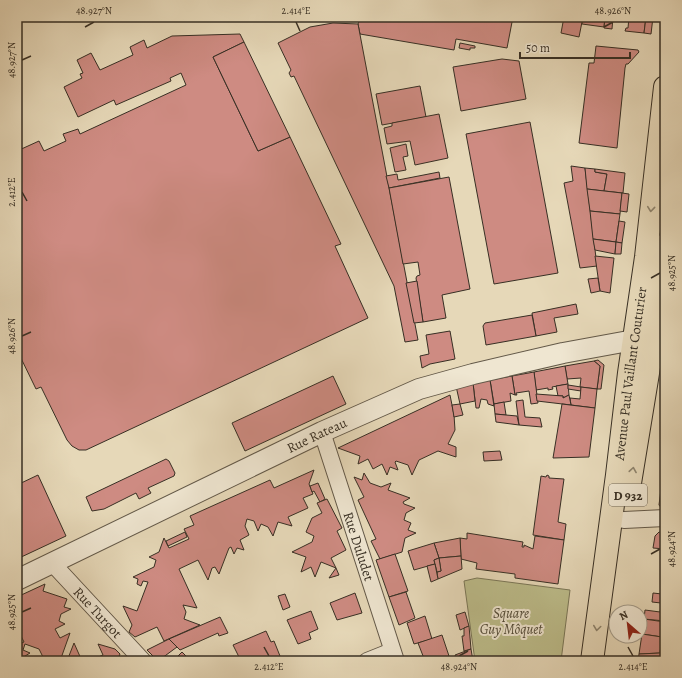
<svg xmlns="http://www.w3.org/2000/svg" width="682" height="678" viewBox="0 0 682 678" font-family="Alegreya,serif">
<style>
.green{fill:#bcbc8a;stroke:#7a7657}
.building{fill:#ce8b82;stroke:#372f24}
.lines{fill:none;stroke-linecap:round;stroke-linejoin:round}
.minor-casing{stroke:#635949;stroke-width:18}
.tertiary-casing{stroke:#635949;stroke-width:22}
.primary-casing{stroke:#372f24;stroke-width:24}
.minor{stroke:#efe6d1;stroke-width:16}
.tertiary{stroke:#efe6d1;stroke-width:20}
.primary{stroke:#e6d8b8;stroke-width:22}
.oneway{stroke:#8e846e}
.ticks{fill:none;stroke:#372f24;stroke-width:1.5}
.labels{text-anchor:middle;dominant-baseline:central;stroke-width:4;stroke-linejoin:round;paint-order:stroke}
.shield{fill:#efe6d1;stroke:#6e6658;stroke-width:1}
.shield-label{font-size:13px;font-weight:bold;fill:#372f24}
.street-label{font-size:14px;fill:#372f24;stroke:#efe6d1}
.park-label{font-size:14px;font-style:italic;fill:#524b38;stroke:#efe6d1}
.neatline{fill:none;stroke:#372f24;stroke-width:1.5}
.ticks-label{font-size:10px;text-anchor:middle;fill:#372f24}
</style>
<rect width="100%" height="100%" fill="#e6d8b8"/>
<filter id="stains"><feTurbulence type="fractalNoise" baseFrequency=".005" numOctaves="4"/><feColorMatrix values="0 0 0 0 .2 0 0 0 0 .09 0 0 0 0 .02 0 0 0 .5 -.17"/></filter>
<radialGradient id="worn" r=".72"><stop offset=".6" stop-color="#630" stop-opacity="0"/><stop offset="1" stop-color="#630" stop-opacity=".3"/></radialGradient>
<path class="green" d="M 477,578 L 570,590 L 561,661 L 475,661 L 464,581 Z"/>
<g class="building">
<path d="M 361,17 L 513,17 L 507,48 L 456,39 L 454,50 L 360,34 L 358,24 Z"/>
<path d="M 564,17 L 583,17 L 579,37 L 561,33 Z"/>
<path d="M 583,17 L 605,17 L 604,27 L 582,24 Z"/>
<path d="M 605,17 L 613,17 L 612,29 L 604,28 Z"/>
<path d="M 629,17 L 646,17 L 644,33 L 625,31 L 626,28 L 628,28 Z"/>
<path d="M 646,17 L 653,17 L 651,34 L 644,33 Z"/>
<path d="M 333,23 L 358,24 L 418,340 L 405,342 L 394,286 L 294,76 L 291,77 L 289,73 L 291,70 L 278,43 L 310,27 Z"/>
<path d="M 240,34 L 244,42 L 213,57 L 258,151 L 290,137 L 341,244 L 335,246 L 368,318 L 86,450 L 79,450 L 72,446 L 67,440 L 42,389 L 41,387 L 36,389 L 17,350 L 17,151 L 39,141 L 44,151 L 66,141 L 63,134 L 78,129 L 80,134 L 186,85 L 181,73 L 170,78 L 171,81 L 116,105 L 114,100 L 78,117 L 64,87 L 82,78 L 80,74 L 83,73 L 77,60 L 91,53 L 100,70 L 133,55 L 130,47 L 144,40 L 147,48 L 172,36 Z"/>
<path d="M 244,42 L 290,137 L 258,151 L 213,57 Z"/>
<path d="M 460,43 L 475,46 L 475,48 L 470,48 L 470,50 L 459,48 Z"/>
<path d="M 596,46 L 638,50 L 639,52 L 628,64 L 626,64 L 625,68 L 617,148 L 579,143 L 589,63 L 594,63 Z"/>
<path d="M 502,59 L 519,61 L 526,99 L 461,111 L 453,67 Z"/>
<path d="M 420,86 L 426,117 L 382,125 L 376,94 Z"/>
<path d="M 439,114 L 448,158 L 415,165 L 410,141 L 387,144 L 384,128 L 392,126 L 392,123 Z"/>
<path d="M 530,122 L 558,273 L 494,284 L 466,134 Z"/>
<path d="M 406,144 L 408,156 L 403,157 L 406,170 L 395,172 L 390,148 Z"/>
<path d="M 571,166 L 585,168 L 597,266 L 580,268 L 564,183 L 573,181 Z"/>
<path d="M 585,168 L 595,169 L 595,172 L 607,174 L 604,191 L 587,189 Z"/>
<path d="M 595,169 L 625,173 L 623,193 L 604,191 L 607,174 L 595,172 Z"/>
<path d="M 439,172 L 440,178 L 389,188 L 386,176 L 397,174 L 398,180 Z"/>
<path d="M 449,177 L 470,289 L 442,295 L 446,318 L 423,322 L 416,278 L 417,276 L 420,275 L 418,262 L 403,264 L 389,188 Z"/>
<path d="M 587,189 L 622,193 L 620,214 L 590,211 Z"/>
<path d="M 622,193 L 629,194 L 627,212 L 620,211 Z"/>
<path d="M 590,211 L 620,214 L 616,242 L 593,239 Z"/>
<path d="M 619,221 L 625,222 L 622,243 L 616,242 Z"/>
<path d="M 593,239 L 616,242 L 615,254 L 595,250 Z"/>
<path d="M 616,242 L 622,243 L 621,254 L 615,254 Z"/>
<path d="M 595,256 L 614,258 L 610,293 L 600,291 Z"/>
<path d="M 598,278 L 600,291 L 591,293 L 588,279 Z"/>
<path d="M 417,281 L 423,322 L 414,323 L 406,283 Z"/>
<path d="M 576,304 L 578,314 L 554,318 L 557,332 L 536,336 L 532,313 Z"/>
<path d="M 532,315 L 536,336 L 486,345 L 483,326 L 485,323 Z"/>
<path d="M 450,331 L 455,359 L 430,364 L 422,368 L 420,356 L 429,354 L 426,335 Z"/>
<path d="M 598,360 L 604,365 L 601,389 L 597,389 L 600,366 L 594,361 Z"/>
<path d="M 594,361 L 600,366 L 597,389 L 580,387 L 581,378 L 567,379 L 565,366 Z"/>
<path d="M 565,366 L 568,384 L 552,387 L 553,389 L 548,390 L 548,388 L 536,390 L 534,372 Z"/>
<path d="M 534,372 L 538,403 L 531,404 L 529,391 L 516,393 L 517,395 L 515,395 L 512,376 Z"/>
<path d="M 333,376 L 346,404 L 245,451 L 232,423 Z"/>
<path d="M 512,376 L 515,395 L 510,393 L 511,401 L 494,404 L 490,380 Z"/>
<path d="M 490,380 L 494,406 L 488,404 L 487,400 L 481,399 L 479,408 L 476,408 L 473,383 Z"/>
<path d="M 473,383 L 475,401 L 460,404 L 456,386 Z"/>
<path d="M 568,384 L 569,395 L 563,398 L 563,396 L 558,396 L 556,386 Z"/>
<path d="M 568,385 L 581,387 L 581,391 L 568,389 Z"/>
<path d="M 581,387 L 597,389 L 595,408 L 571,405 L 570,398 L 580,399 Z"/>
<path d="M 536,394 L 563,396 L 563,398 L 569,395 L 571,405 L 537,401 Z"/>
<path d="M 450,395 L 454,415 L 455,430 L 448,444 L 456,447 L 456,457 L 438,451 L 419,460 L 412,475 L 408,465 L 396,461 L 395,462 L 398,470 L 390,467 L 387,475 L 382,464 L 373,469 L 368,459 L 358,464 L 360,456 L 338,448 Z"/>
<path d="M 523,400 L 525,417 L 540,418 L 542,427 L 519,425 L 516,401 Z"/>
<path d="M 504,402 L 506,415 L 495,414 L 494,404 Z"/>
<path d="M 460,404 L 463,415 L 454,417 L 452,405 Z"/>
<path d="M 562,404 L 595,408 L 589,457 L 553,458 Z"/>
<path d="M 495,414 L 517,416 L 519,425 L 496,422 Z"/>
<path d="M 500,451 L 502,460 L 484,461 L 483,452 Z"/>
<path d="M 166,459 L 169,461 L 175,473 L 174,476 L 148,488 L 151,493 L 139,499 L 136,493 L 104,509 L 92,511 L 86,497 Z"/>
<path d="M 314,470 L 309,484 L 313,494 L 303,498 L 308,508 L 288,517 L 292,526 L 278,522 L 273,536 L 268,527 L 261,524 L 258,531 L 254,521 L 247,519 L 245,526 L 249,535 L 240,540 L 244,550 L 237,548 L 234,554 L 231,547 L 229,548 L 219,574 L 215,567 L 212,568 L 208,580 L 198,560 L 179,569 L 197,608 L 183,605 L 186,612 L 184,619 L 200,625 L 164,641 L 157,627 L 135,637 L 129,632 L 132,625 L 123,606 L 137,611 L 148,582 L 143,581 L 141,586 L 137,584 L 138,579 L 133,577 L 154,567 L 156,560 L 149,557 L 159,552 L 164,538 L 169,548 L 189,539 L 184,529 L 194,525 L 190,516 L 270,480 L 274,488 Z"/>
<path d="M 364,473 L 370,483 L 381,487 L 391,483 L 388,490 L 410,498 L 403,502 L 404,504 L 415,508 L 406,513 L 404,520 L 411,523 L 408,530 L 416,533 L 405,538 L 402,552 L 380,559 L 371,541 L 376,539 L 358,500 L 364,497 L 354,477 L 362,480 Z"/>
<path d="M 663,473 L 665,473 L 665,510 L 663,510 L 659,505 Z"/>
<path d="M 38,475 L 66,536 L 17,559 L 17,485 Z"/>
<path d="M 547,475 L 549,476 L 549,478 L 564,479 L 558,522 L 566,524 L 564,540 L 533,535 L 541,476 L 546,477 Z"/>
<path d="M 318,483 L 325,499 L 320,502 L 314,491 L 312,492 L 310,486 Z"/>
<path d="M 327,499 L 342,528 L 337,531 L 346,550 L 331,558 L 336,568 L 321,562 L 315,577 L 311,567 L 301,572 L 306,557 L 292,552 L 312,542 L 314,536 L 306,532 L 312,518 L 322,513 L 317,503 Z"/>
<path d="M 185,532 L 187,537 L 168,546 L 166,541 Z"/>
<path d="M 659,532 L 665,532 L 665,549 L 653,548 L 655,536 Z"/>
<path d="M 467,533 L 523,542 L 522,547 L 524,547 L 524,545 L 533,549 L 535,536 L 564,540 L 558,584 L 515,578 L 515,574 L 476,569 L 477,563 L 461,559 L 460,538 L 467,539 Z"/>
<path d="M 460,538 L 461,556 L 439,558 L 434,543 Z"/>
<path d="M 434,543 L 439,558 L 434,560 L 435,564 L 414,570 L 408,551 Z"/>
<path d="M 395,554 L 408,591 L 389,597 L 376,560 Z"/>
<path d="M 461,556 L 462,569 L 438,579 L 437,572 L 441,571 L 439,558 Z"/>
<path d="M 439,558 L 441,571 L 437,572 L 434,560 Z"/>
<path d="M 435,564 L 438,579 L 431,582 L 427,566 Z"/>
<path d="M 336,568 L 339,575 L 329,578 Z"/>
<path d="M 45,584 L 43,591 L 67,599 L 64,607 L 71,609 L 61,614 L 59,621 L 65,624 L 55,629 L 60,638 L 70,633 L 60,661 L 45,661 L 39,649 L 25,644 L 23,650 L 30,653 L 17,661 L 17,645 L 24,642 L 19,632 L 17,631 L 17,597 Z"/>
<path d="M 406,592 L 415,618 L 399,625 L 389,597 Z"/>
<path d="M 355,593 L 362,613 L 337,620 L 330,603 Z"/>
<path d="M 653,593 L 662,594 L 661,603 L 652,602 Z"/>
<path d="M 285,594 L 290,607 L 283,610 L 278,596 Z"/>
<path d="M 663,595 L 665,596 L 665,621 L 644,619 L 645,610 L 660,612 Z"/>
<path d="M 311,611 L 318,629 L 309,633 L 311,639 L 298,644 L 287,620 Z"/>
<path d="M 465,612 L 469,626 L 460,630 L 456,615 Z"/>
<path d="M 425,616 L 432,639 L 414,644 L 407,623 Z"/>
<path d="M 220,617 L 228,633 L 219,636 L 218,633 L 180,650 L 169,639 Z"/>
<path d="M 644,619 L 665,622 L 665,649 L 661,649 L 662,637 L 642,634 Z"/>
<path d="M 469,626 L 471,649 L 464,651 L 462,636 L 464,636 L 464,628 Z"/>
<path d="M 266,631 L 271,642 L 274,641 L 282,661 L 241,661 L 233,645 Z"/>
<path d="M 642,634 L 662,637 L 660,653 L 639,654 Z"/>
<path d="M 442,635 L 449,656 L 435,661 L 425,661 L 418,643 Z"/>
<path d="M 169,639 L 177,647 L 158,661 L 147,650 Z"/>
<path d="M 74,643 L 82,661 L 67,661 Z"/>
<path d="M 98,644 L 115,649 L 120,654 L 117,661 L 89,661 L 103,655 Z"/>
<path d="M 471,649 L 473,661 L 457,661 L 455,655 Z"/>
<path d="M 182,652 L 191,661 L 177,661 L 175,659 Z"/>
<path d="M 660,653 L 665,653 L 665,661 L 638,661 L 639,654 Z"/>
</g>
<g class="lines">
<defs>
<g id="minor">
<path id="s1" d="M 322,432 L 396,661"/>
<path d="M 624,520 L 665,518"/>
<path id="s2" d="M 53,564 L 143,661"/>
<path d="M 367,661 L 392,651"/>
</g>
<g id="tertiary">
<path id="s3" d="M 17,580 L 322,432 L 419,389 L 473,374 L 563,353 L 634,340"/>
</g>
<g id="primary">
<path d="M 630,483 L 658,312 L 665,245"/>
<path id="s4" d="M 592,661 L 617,475 L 629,373 L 646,257 L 665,87"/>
</g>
</defs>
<use href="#minor" class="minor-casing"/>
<use href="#tertiary" class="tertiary-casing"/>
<use href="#primary" class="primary-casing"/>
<use href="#minor" class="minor"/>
<use href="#tertiary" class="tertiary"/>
<use href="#primary" class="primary"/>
</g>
<defs><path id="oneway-chevron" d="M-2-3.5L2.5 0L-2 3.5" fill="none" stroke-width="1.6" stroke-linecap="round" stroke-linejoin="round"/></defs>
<g class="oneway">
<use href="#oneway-chevron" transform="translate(651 209) rotate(96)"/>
<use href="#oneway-chevron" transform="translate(633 470) rotate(-81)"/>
<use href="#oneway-chevron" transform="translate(597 628) rotate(98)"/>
</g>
<path class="ticks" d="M 296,22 L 300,31M 85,27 L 94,22M 604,27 L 613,22M 22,60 L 31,56M 22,192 L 27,201M 651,278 L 660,273M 22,336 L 31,332M 651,554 L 660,549M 22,612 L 31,608M 264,647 L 269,656M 628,647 L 633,656M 459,656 L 468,651"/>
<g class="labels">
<rect class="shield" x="609" y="484" width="38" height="22" rx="3"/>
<g class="shield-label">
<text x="628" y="495">D 932</text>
</g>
<g class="street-label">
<text stroke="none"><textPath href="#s4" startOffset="290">Avenue Paul Vaillant Couturier</textPath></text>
<text stroke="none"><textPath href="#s3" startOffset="333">Rue Rateau</textPath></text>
<text stroke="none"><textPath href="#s1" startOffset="120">Rue Duludet</textPath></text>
<text stroke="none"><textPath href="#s2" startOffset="66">Rue Turgot</textPath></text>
</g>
<g class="park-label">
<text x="511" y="613">Square<tspan x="511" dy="16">Guy Môquet</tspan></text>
</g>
</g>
<rect width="682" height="678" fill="none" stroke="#e6d8b8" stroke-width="44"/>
<g transform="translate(628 624) rotate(332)"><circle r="19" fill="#efe6d1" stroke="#a59d8c"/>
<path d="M0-3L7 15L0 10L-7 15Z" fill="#8f2418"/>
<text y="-6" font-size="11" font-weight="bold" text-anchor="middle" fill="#372f24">N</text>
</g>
<path d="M520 52v6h110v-6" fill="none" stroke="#372f24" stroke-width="2"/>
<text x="526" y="52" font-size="12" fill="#372f24" stroke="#efe6d1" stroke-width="3" paint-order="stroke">50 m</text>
<rect x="22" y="22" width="638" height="634" class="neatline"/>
<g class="ticks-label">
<text x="94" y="14">48.927°N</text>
<text x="296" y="14">2.414°E</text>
<text x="613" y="14">48.926°N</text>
<text transform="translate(11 60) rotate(-90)" y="4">48.927°N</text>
<text transform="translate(11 192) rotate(-90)" y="4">2.412°E</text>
<text transform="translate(671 273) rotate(-90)" y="4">48.925°N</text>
<text transform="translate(11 336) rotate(-90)" y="4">48.926°N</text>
<text transform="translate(671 549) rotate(-90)" y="4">48.924°N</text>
<text transform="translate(11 612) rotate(-90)" y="4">48.925°N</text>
<text x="269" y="670">2.412°E</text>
<text x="459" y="670">48.924°N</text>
<text x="633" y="670">2.414°E</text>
</g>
<rect width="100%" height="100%" filter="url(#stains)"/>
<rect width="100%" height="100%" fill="url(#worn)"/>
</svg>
